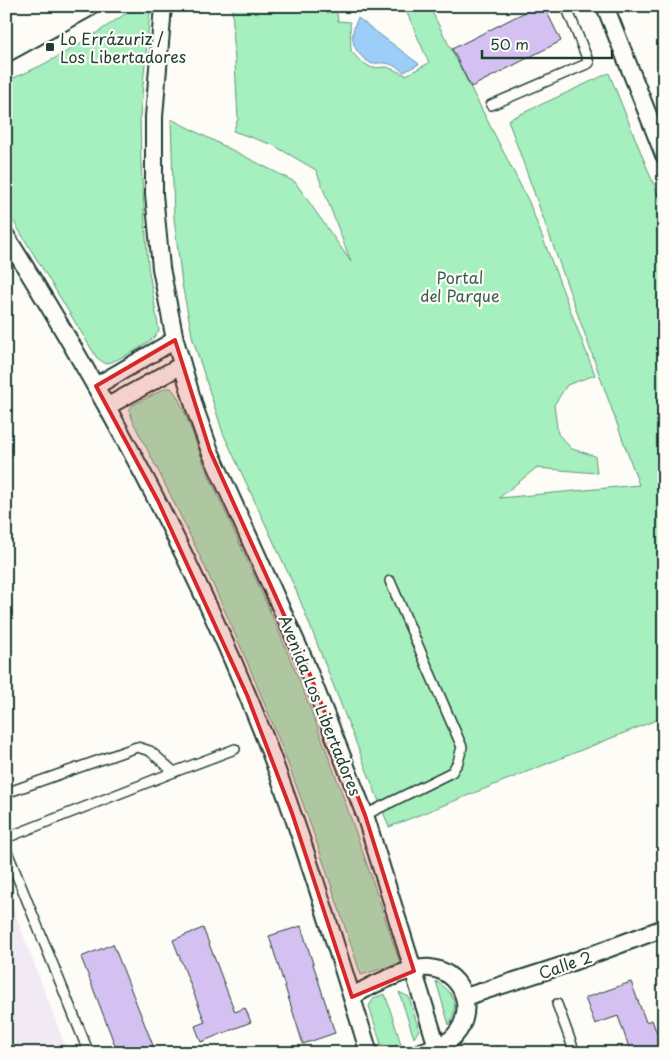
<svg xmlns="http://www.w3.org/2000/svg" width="670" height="1059" viewBox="0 0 670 1059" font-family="'Playpen Sans',sans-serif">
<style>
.built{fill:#f1eaf5}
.green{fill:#a6efbe;stroke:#629679}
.water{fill:#9dcdf9;stroke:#6b93aa}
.building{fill:#d5c1f1;stroke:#1f3d34}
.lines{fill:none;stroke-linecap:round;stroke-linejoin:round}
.service-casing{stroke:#1f3d34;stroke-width:12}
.minor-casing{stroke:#1f3d34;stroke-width:20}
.secondary-casing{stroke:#1f3d34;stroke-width:26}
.service{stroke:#fdfcf7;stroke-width:9}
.minor{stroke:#fdfcf7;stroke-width:16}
.secondary{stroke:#fdfcf7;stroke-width:22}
.marked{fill:#d62828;fill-opacity:0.2;stroke:#d62828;stroke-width:4;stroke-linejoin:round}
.poi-dot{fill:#1f3d34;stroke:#fdfcf7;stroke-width:2}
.labels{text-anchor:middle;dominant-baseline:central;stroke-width:4.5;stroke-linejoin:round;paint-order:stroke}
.poi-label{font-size:16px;fill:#1f3d34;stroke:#fdfcf7;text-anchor:start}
.park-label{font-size:16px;fill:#3a6150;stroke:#fdfcf7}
.street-label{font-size:16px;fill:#1f3d34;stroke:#fdfcf7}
</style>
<rect width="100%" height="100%" fill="#fdfcf7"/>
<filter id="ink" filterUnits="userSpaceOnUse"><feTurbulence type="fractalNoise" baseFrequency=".02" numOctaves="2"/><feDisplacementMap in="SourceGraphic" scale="10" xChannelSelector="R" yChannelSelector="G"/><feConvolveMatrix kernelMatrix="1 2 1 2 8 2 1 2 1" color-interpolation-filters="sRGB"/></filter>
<g filter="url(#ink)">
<path class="built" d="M 6,890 L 35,966 L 68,1053 L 6,1053 Z"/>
<g class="green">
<path d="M 137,6 L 148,6 L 150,12 L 140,116 L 141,164 L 148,266 L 159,331 C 152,344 120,359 106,364 L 97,358 L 6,209 L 6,81 C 54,63 95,34 137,6 Z"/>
<path d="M 232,6 L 336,6 L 338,21 L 350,22 L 351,51 L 360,61 L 372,68 L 387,67 L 406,75 L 429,63 L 404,6 L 429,6 L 529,202 L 595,375 L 567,385 L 554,405 L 558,434 L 572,449 L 595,456 L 597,473 L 536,468 L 499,498 L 639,485 L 508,120 L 609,73 L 664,210 L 664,717 L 389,827 L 296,590 L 223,433 L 193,340 L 182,284 L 174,218 L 171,119 L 295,182 L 351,262 L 316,170 L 273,145 L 233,131 L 238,119 Z"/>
<path d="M 166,388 L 171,388 C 182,397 199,454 207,471 C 237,539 269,606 297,675 C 335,769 368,866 400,963 L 361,975 C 345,928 330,880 313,832 C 264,692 203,555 134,424 L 129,410 L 133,405 Z"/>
<path d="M 436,981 C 454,992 460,1006 449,1025 Z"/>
<path d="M 399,992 L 409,997 L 419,1030 L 414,1038 Z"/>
<path d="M 385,994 L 401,1044 L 389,1048 L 381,1044 L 369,1006 L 374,998 Z"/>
</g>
<path class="water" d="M 358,18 L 419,64 L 404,72 C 393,64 386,61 372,64 C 354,54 347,38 358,18 Z"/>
<g class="building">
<path d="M 537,6 L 544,6 L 561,41 L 471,87 L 452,49 Z"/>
<path d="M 301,926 L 335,1033 L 303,1044 L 269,936 Z"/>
<path d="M 203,928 L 235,1012 L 245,1008 L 251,1022 L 201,1042 L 195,1026 L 205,1022 L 173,940 Z"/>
<path d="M 113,944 L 156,1053 L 118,1053 L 81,957 Z"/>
<path d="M 631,982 L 646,1022 L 652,1020 L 664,1053 L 631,1053 L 618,1016 L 595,1024 L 585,998 Z"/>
<path d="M 498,1046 L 501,1053 L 475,1053 L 488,1047 L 489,1050 Z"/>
</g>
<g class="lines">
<defs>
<g id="service">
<path d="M 491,105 L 589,63 L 566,6"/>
<path d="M 6,793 L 137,747 L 150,751 L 174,772 L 235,749"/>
<path d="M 365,815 L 452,772 L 458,762 L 462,747 L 390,581"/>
<path d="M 6,838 L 174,772"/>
<path d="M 6,849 L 89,1053"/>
<path d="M 557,1004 L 575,1053"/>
</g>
<g id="minor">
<path d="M 163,6 L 154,117 L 154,194 L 161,268 L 175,340 L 195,409 L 210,451 L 303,657 L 365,815 L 439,1053"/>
<path d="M 605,6 L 664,155"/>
<path d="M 6,236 C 106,396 195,561 264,736 C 304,840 336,946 369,1053"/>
<path d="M 96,386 L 175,340"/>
<path d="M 108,406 L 182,365"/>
<path d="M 352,997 C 368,986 411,966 430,968 C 466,972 478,1017 450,1040 C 441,1046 428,1049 418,1053"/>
<path d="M 465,997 L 564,965 L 664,928"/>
</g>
<g id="secondary">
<path d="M 6,26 L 44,6"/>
<path d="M 6,50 L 86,6"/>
</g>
</defs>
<use href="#service" class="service-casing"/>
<use href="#minor" class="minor-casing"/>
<use href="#secondary" class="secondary-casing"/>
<use href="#service" class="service"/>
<use href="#minor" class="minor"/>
<use href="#secondary" class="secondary"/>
</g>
</g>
<path class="marked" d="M 175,340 L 210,451 L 303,657 L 365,815 L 414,971 L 352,997 L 292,813 L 247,695 L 158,501 L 96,386 Z"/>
<rect class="poi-dot" x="45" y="42" width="10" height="10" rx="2.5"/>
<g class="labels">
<g class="poi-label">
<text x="60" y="38">Lo Errázuriz /<tspan x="60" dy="18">Los Libertadores</tspan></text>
</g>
<g class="park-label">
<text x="460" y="277">Portal<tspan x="460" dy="18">del Parque</tspan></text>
</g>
<g class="street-label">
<text transform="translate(321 705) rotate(68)">Avenida Los Libertadores</text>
<text transform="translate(565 964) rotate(-19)">Calle 2</text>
</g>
</g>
<rect width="670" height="1059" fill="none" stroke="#fdfcf7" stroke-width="25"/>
<rect x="12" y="12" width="645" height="1034" fill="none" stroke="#1f3d34" stroke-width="2" filter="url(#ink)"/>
<path d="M482 50v8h130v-8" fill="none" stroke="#1f3d34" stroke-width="2.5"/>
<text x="490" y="50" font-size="15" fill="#1f3d34" stroke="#fdfcf7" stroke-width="4" paint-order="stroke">50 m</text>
</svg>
